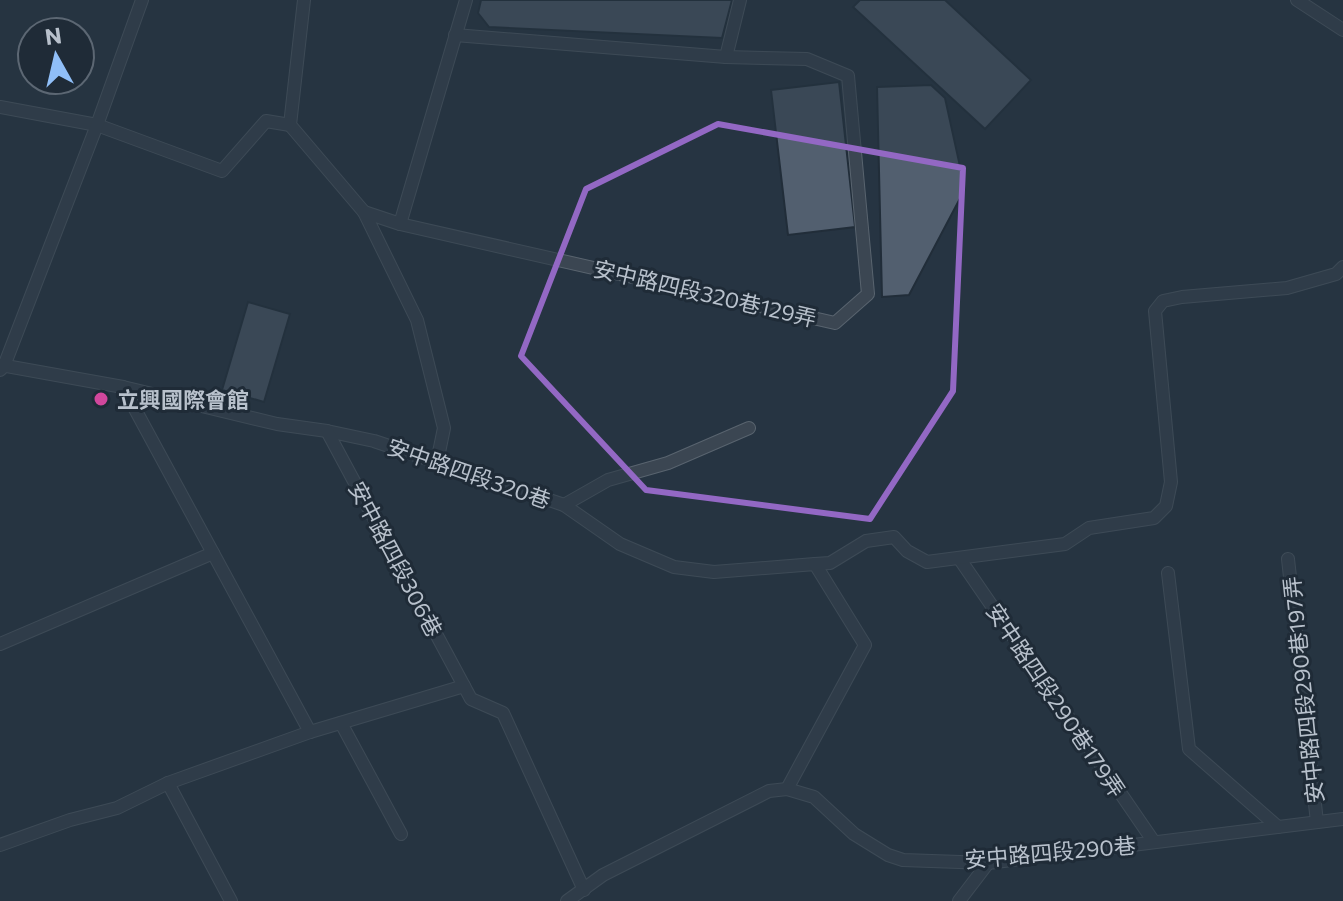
<svg xmlns="http://www.w3.org/2000/svg" width="1343" height="901" viewBox="0 0 1343 901" font-family="Commissioner,'Noto Sans TC',sans-serif">
<style>
.building{fill:#525f6f;stroke:#212d39;stroke-width:2}
.lines{fill:none;stroke-linecap:round;stroke-linejoin:round}
.lane-casing{stroke:#59646f;stroke-width:14}
.lane{stroke:#3b4652;stroke-width:12}
.marked{fill:none;stroke:#9368c4;stroke-width:6;stroke-linejoin:round}
.hotel-dot{fill:#d1479c;stroke:#1f2b37;stroke-width:3}
.labels{text-anchor:middle;dominant-baseline:central;stroke-width:6;stroke-linejoin:round;paint-order:stroke}
.street-label{font-size:22px;fill:#b8c1cc;stroke:#1f2b37}
.poi-label{font-size:22px;font-weight:bold;fill:#b8c1cc;stroke:#1f2b37;text-anchor:start}
</style>
<rect width="100%" height="100%" fill="#263442"/>
<g class="building">
<path d="M 481,0 L 732,0 L 722,38 L 489,27 L 478,13 Z"/>
<path d="M 860,0 L 945,0 L 1031,80 L 985,129 L 853,7 Z"/>
<path d="M 839,82 L 855,227 L 788,235 L 771,90 Z"/>
<path d="M 931,85 L 945,98 L 965,189 L 909,295 L 882,297 L 877,87 Z"/>
<path d="M 248,302 L 290,314 L 264,402 L 222,390 Z"/>
</g>
<g class="lines">
<defs>
<g id="lane">
<path d="M 304,0 L 290,125 L 364,212 L 417,320 L 444,428 L 437,462"/>
<path d="M 1297,0 L 1343,30"/>
<path d="M 726,57 L 740,0"/>
<path d="M 0,107 L 97,125 L 222,171 L 266,121 L 290,125"/>
<path d="M 364,212 L 400,224 L 835,323 L 868,294 L 848,76 L 807,59 L 726,57 L 455,35"/>
<path d="M 400,224 L 466,0"/>
<path d="M 0,365 L 123,387 L 277,424 L 327,431 L 374,441 L 564,505 L 620,544 L 674,567 L 714,572 L 815,564 L 865,645 L 787,789"/>
<path d="M 0,370 L 4,366 L 97,125 L 142,0"/>
<path d="M 123,387 L 310,732"/>
<path d="M 327,431 L 471,699 L 503,713 L 584,890"/>
<path d="M 564,505 L 608,480 L 668,463 L 749,428"/>
<path d="M 959,558 L 1154,842"/>
<path d="M 1288,559 L 1317,822"/>
<path d="M 815,564 L 830,563 L 866,541 L 894,537 L 907,551 L 927,562 L 1065,544 L 1089,528 L 1154,518 L 1166,506 L 1171,482 L 1155,311 L 1163,301 L 1182,297 L 1287,288 L 1336,274 L 1343,267"/>
<path d="M 1168,573 L 1189,749 L 1278,827"/>
<path d="M 0,644 L 213,553"/>
<path d="M 341,723 L 401,834"/>
<path d="M 168,783 L 231,901"/>
<path d="M 0,845 L 70,820 L 117,808 L 168,783 L 310,732 L 464,686"/>
<path d="M 567,901 L 603,875 L 769,791 L 787,789 L 814,797 L 854,834 L 888,855 L 903,860 L 988,863 L 1343,819"/>
<path d="M 959,901 L 988,863"/>
</g>
</defs>
<use href="#lane" class="lane-casing"/>
<use href="#lane" class="lane"/>
</g>
<path d="M0 0H1343V901H0ZM 718,124 L 963,168 L 953,391 L 870,519 L 646,490 L 521,356 L 586,189 Z" fill="#263442" fill-opacity=".55" fill-rule="evenodd"/>
<path class="marked" d="M 718,124 L 963,168 L 953,391 L 870,519 L 646,490 L 521,356 L 586,189 Z"/>
<circle class="hotel-dot" cx="101" cy="399" r="8"/>
<g class="labels">
<g class="street-label">
<text transform="translate(705 293) rotate(13)">安中路四段320巷129弄</text>
<text transform="translate(469 473) rotate(19)">安中路四段320巷</text>
<text transform="translate(396 559) rotate(62)">安中路四段306巷</text>
<text transform="translate(1303 690) rotate(-96)">安中路四段290巷197弄</text>
<text transform="translate(1056 700) rotate(56)">安中路四段290巷179弄</text>
<text transform="translate(1050 852) rotate(-5)">安中路四段290巷</text>
</g>
<g class="poi-label">
<text x="117" y="399">立興國際會館</text>
</g>
</g>
<g transform="translate(56 56) rotate(352)"><circle r="38" fill="#1f2b37" stroke="#5c6773" stroke-width="2"/>
<path d="M0-6L14 30L0 20L-14 30Z" fill="#90bff8"/>
<text y="-12" font-size="22" font-weight="bold" text-anchor="middle" fill="#b8c1cc">N</text>
</g>
</svg>
